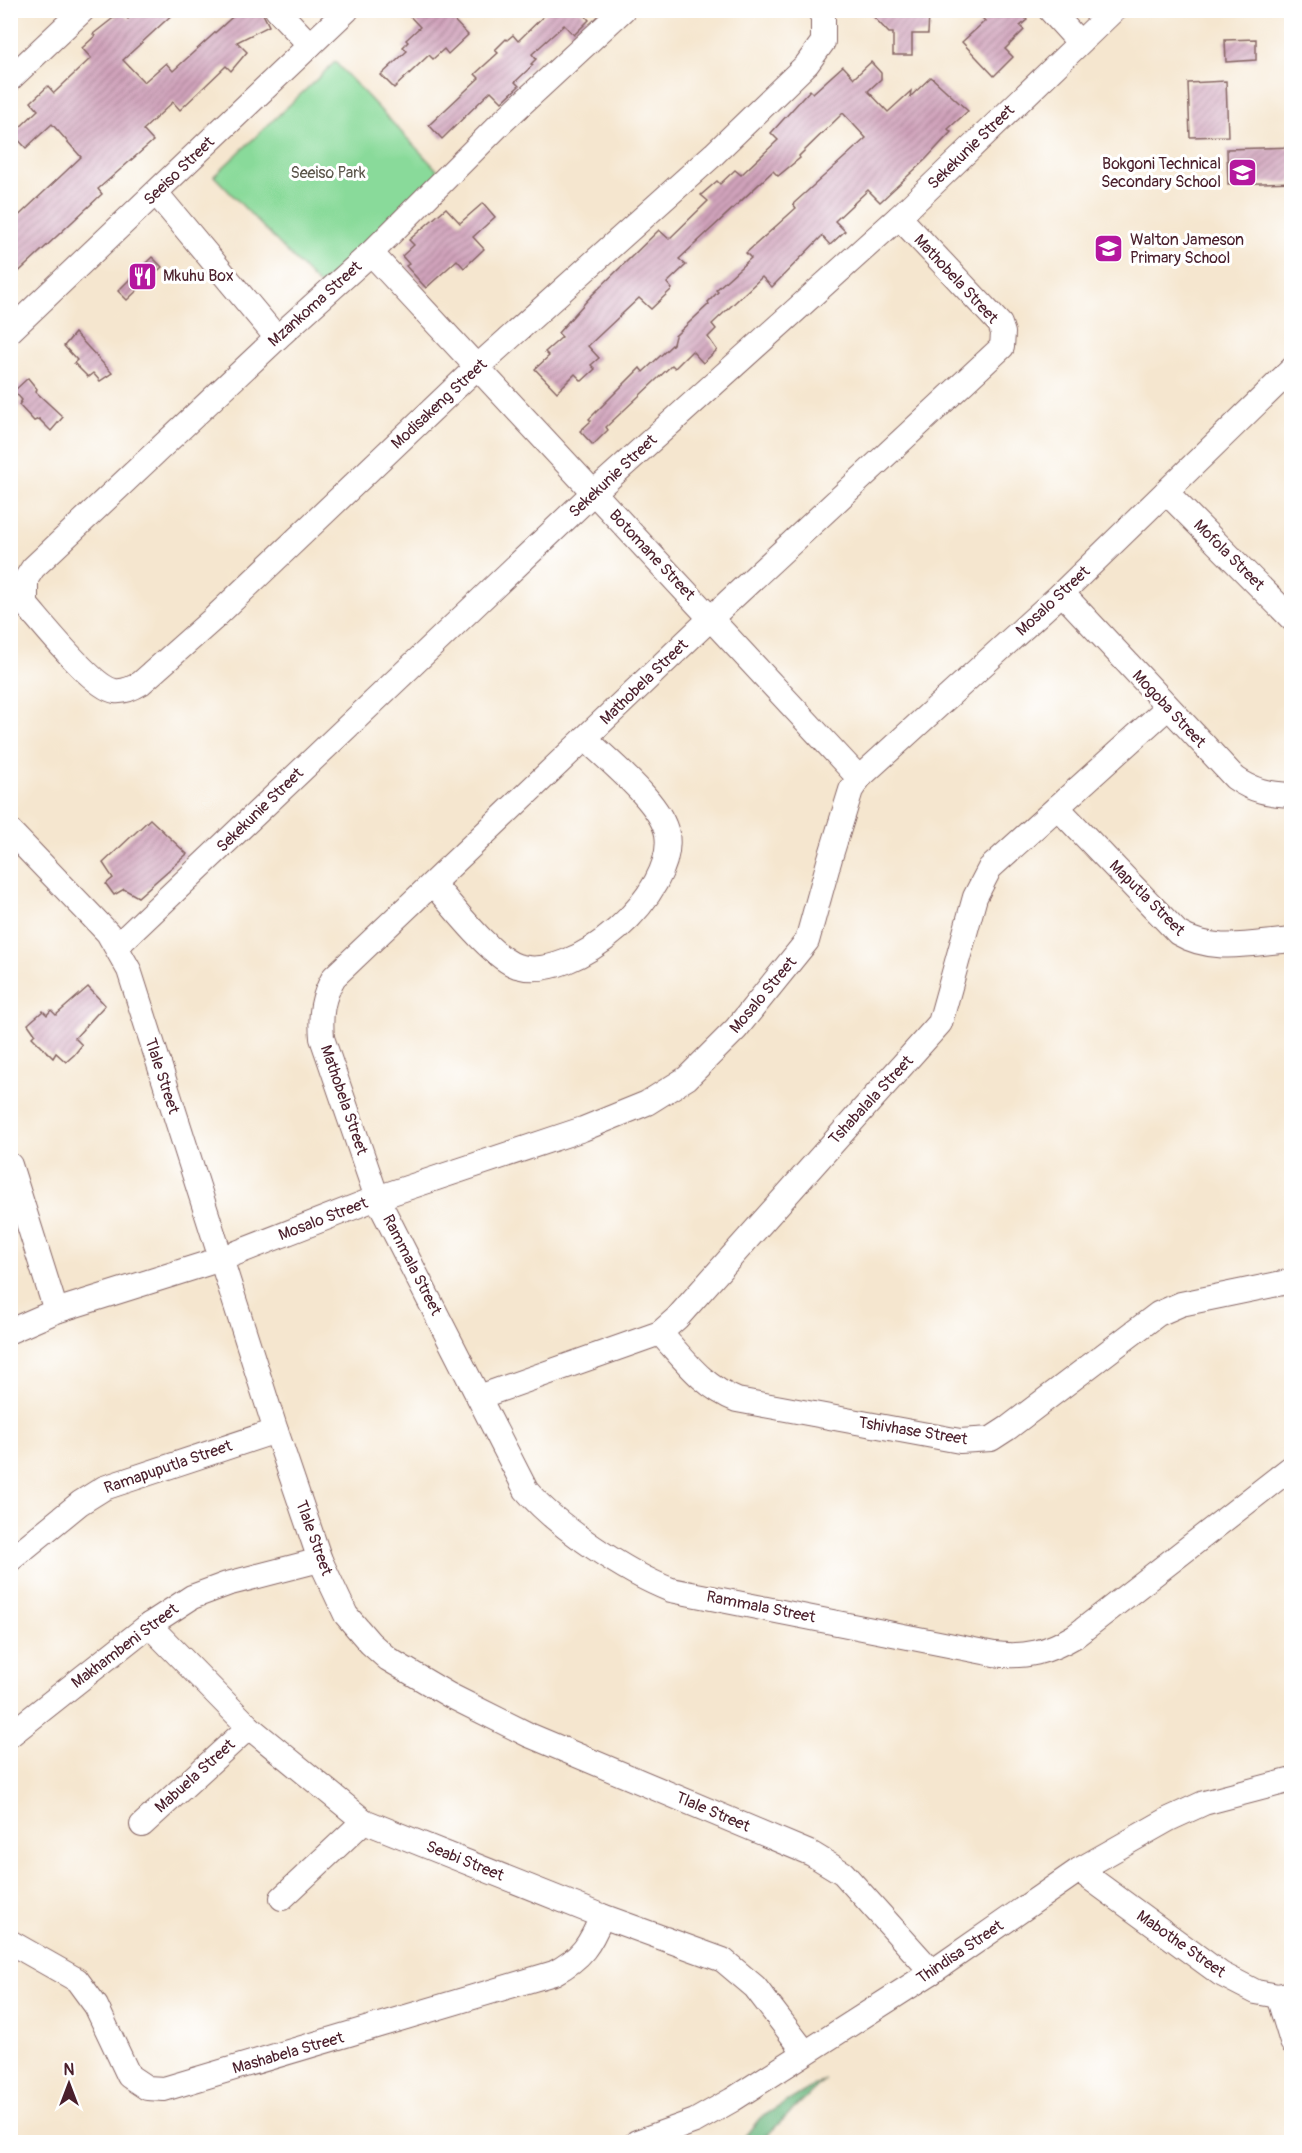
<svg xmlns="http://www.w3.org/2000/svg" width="1302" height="2153" viewBox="0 0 1302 2153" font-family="Pangolin,sans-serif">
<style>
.forest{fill:url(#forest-firs);stroke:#5c6c56;stroke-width:1.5}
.park{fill:#89da9a;stroke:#6a7c62;stroke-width:1.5}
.building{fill:url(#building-hatch)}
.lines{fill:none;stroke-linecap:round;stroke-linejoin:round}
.minor-casing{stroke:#866564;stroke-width:26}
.minor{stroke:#fff;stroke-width:24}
.labels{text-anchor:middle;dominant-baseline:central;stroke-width:6;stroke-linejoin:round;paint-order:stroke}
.street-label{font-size:16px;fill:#4a1f2b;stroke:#fff}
.poi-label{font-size:16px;fill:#4a1f2b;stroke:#fff;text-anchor:start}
.park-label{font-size:16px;fill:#5d574c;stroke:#fff}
</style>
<defs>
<pattern id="forest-firs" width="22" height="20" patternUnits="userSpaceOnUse" patternTransform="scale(1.5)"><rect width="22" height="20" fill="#6eba82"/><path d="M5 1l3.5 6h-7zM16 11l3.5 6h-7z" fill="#5c976b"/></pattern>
<pattern id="building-hatch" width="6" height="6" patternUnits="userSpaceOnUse" patternTransform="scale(1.5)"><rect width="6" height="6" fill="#d0a3bb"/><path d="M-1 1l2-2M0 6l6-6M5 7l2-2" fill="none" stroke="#ab8498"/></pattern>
</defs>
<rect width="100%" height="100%" fill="#fff"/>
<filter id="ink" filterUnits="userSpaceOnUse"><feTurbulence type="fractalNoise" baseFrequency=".0167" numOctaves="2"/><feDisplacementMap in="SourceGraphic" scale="12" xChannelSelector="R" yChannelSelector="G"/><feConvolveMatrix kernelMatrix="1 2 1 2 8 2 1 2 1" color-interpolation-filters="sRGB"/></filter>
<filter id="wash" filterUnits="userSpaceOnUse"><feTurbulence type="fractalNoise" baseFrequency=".008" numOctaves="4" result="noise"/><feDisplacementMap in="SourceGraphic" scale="24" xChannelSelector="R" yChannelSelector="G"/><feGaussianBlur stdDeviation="1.35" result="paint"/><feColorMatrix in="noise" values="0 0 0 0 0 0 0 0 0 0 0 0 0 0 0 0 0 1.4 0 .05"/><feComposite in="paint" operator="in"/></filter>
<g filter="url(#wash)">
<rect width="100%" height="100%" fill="#f5e6cf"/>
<path class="forest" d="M 825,2079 L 760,2142 L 740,2142 L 760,2118 Z"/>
<path class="park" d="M 335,62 L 440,173 L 320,286 L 214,176 Z"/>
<g id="blocks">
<g class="building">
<path d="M 137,10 L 177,10 L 123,60 L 144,82 L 166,63 L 173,71 L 240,10 L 261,10 L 269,26 L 237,42 L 247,52 L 231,71 L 226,66 L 180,110 L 173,102 L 143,130 L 153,141 L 98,189 L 102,194 L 10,280 L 10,224 L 81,157 L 52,124 L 26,148 L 13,134 L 38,110 L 31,102 L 48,86 L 54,93 L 91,58 L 82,48 L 95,36 L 93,34 L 121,12 L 128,19 Z"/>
<path d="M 404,10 L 444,10 L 468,35 L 448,54 L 444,49 L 433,59 L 429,55 L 394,88 L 381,75 L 407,51 L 403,47 L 408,42 L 406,40 L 420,27 Z"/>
<path d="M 550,10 L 580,10 L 589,20 L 574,35 L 564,25 L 532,54 L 536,59 L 531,64 L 533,65 L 515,82 L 519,86 L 502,102 L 491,91 L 442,139 L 429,125 L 479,78 L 475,74 L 498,53 L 495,50 L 506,39 L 507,40 L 513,35 L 518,41 Z"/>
<path d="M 975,10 L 1018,10 L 1027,20 L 1020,26 L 1024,30 L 1005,49 L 1013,57 L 994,76 L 962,42 L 985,21 Z"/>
<path d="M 868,11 L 925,12 L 929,14 L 928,34 L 912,34 L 912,55 L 893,55 L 893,33 L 889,33 Z"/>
<path d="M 1256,39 L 1256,60 L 1226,62 L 1225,40 Z"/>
<path d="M 871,62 L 881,73 L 881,79 L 868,91 L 888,112 L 911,91 L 910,97 L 931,77 L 968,111 L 948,129 L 951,132 L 926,159 L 880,202 L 868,190 L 835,221 L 845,231 L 830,245 L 822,236 L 772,287 L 762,277 L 712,324 L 716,329 L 708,337 L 717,350 L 703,363 L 692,351 L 675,368 L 672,365 L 606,427 L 608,430 L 593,445 L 580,431 L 591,421 L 589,419 L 640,368 L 643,372 L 673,344 L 675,336 L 709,304 L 708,302 L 718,292 L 716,290 L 751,258 L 746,253 L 796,208 L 793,204 L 866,138 L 843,113 L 799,156 L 800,158 L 778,176 L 773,171 L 679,259 L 686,265 L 667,283 L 672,289 L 651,309 L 639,298 L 588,346 L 599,358 L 591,365 L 595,369 L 582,381 L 575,374 L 557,392 L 535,369 L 549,356 L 545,352 L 562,337 L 558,333 L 592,295 L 659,230 L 669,239 L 708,201 L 701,195 L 717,181 L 720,184 L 735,170 L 741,175 L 778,140 L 771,133 L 810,90 L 813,93 L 843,66 L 854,78 Z"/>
<path d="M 1226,81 L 1228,136 L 1190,137 L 1188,83 Z"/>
<path d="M 1292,147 L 1292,182 L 1228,184 L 1227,149 Z"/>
<path d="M 483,203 L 495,217 L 473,237 L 484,249 L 464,268 L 457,260 L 426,288 L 406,266 L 409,264 L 402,256 L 414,245 L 409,240 L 446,208 L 460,223 Z"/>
<path d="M 152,257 L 162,267 L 127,300 L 118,291 Z"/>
<path d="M 75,333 L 112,373 L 100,381 L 93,373 L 88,377 L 74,363 L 77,360 L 64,346 Z"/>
<path d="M 28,378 L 37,389 L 36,392 L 63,417 L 51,431 L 39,419 L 34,421 L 19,405 L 22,400 L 14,391 Z"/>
<path d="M 150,819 L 187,854 L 138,897 L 124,889 L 114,895 L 106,884 L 113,878 L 103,863 Z"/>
<path d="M 88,987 L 105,1005 L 75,1038 L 82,1045 L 74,1055 L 66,1062 L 56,1053 L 53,1058 L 32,1037 L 35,1034 L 28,1024 L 43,1011 L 47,1015 L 51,1010 L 56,1015 Z"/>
</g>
</g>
</g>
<g filter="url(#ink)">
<use href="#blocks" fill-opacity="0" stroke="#866564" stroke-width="1.5"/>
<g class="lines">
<defs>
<g id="minor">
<path d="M 277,10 L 310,45"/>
<path d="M 623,10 L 501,123 L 371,253 L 277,338 L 33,568 L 26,579 L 26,605 C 43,624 93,688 115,691 C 124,692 133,688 141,683 L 212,620 L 476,368 L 714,154 L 807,64 L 823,42 L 823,17 L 819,10"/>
<path d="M 1050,10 L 1079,42"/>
<path d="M 10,79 L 83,10"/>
<path d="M 156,193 L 277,338"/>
<path d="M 899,217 L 1000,324 L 1003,333 L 1002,347 L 711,618 L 334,977 C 322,998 320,1014 322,1038 L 377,1198 L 526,1490 C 556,1526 627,1573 671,1590 L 994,1654 C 1026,1658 1048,1652 1075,1636 L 1292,1467"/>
<path d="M 371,253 L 859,778"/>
<path d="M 10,331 L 347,10"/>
<path d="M 1166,492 L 1292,619"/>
<path d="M 1062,593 L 1235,778 C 1253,791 1269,794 1292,795"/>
<path d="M 1058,808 L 1178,933 C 1213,954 1253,943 1292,940"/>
<path d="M 10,831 L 108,933 L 129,970 L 276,1431 L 320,1560 L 346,1615 L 370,1643 L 388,1659 L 449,1695 L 529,1735 L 812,1854 L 843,1873 L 932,1972"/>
<path d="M 433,884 C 451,904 492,958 517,966 C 575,984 677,893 667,834 C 661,802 608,761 585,738"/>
<path d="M 117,946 L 593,493 L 899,217 L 1114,10"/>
<path d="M 10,1165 L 56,1311"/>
<path d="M 10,1331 L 56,1311 L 221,1259 L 377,1198 L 583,1129 L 647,1103 L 687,1078 L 736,1029 L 807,941 L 830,858 L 851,790 L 859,778 L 1062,593 L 1292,369"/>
<path d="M 660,1333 C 684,1359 703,1387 737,1400 L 960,1441 L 991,1439 L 1008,1428 L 1158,1314 L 1181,1304 L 1292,1281"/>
<path d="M 479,1397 L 660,1333 L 677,1318 L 940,1023 L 975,897 L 990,868 L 1167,708"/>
<path d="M 10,1560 L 80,1503 L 104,1488 L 276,1431"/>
<path d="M 149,1625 L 249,1727 L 364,1821 L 602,1916 L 723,1960 L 755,1987 L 804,2051"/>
<path d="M 10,1735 L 149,1625 L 192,1597 L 227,1584 L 320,1560"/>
<path d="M 142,1825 L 249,1727"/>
<path d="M 1079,1870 L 1221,1974 L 1256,1992 L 1278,1996 L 1292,1993"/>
<path d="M 282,1898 L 364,1821"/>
<path d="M 10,1942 L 77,1980 L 96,2006 L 129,2076 L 147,2088 L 164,2089 L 554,1973 C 582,1958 590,1945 602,1916"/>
<path d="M 1278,1996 L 1292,2042"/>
<path d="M 637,2142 L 695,2121 L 732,2100 L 932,1972 L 1079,1870 L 1169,1819 L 1204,1803 L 1292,1780"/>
</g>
</defs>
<use href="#minor" class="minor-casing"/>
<use href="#minor" class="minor"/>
</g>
</g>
<defs>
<symbol id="school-square" viewBox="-11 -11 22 22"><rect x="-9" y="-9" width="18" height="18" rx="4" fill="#b5179e" stroke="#fff"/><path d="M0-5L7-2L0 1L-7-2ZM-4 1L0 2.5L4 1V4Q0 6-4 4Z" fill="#fff"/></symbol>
<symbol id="restaurant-square" viewBox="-11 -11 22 22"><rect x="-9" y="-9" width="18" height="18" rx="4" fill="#b5179e" stroke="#fff"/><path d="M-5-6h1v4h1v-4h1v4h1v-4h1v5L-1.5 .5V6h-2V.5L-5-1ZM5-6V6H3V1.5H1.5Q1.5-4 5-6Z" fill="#fff"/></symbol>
</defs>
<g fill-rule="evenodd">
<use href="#school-square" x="1226" y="156" width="33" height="33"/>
<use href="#school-square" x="1092" y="232" width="33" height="33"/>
<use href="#restaurant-square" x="126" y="260" width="33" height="33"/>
</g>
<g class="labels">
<g class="street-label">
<text transform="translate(971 147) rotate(-44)">Sekekunie Street</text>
<text transform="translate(179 171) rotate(-44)">Seeiso Street</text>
<text transform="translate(956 279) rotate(47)">Mathobela Street</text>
<text transform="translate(315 304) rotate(-42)">Mzankoma Street</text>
<text transform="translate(439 404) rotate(-43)">Modisakeng Street</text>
<text transform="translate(613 476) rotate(-43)">Sekekunie Street</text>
<text transform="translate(652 555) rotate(47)">Botomane Street</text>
<text transform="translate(1229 555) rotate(45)">Mofola Street</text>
<text transform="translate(1053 601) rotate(-43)">Mosalo Street</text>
<text transform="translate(644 682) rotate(-44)">Mathobela Street</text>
<text transform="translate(1169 709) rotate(47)">Mogoba Street</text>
<text transform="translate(260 810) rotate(-44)">Sekekunie Street</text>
<text transform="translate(1147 898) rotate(45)">Maputla Street</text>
<text transform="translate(763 995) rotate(-50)">Mosalo Street</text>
<text transform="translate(162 1076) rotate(72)">Tlale Street</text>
<text transform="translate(344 1100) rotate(71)">Mathobela Street</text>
<text transform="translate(871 1100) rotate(-47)">Tshabalala Street</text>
<text transform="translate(323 1219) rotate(-21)">Mosalo Street</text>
<text transform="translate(412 1265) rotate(63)">Rammala Street</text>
<text transform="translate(913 1431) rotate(9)">Tshivhase Street</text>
<text transform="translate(168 1467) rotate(-19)">Ramapuputla Street</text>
<text transform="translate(314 1538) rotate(70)">Tlale Street</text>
<text transform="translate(761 1607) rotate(11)">Rammala Street</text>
<text transform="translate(125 1646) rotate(-37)">Makhambeni Street</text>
<text transform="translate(195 1776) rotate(-42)">Mabuela Street</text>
<text transform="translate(713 1812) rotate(23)">Tlale Street</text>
<text transform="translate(465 1861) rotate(22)">Seabi Street</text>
<text transform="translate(1181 1944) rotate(35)">Mabothe Street</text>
<text transform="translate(960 1952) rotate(-34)">Thindisa Street</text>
<text transform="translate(288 2053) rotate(-16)">Mashabela Street</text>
</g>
<g class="poi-label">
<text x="1221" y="164" text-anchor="end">Bokgoni Technical<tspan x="1221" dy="18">Secondary School</tspan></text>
<text x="1130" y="240">Walton Jameson<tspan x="1130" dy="18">Primary School</tspan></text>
<text x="163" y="276">Mkuhu Box</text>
</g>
<g class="park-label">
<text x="328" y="173">Seeiso Park</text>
</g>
</g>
<rect width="1302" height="2153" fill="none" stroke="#fff" stroke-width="36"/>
<g transform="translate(69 2084)" stroke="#ffffff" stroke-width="4.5" paint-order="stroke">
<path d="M0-4.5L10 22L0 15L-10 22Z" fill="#4a1f2b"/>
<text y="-9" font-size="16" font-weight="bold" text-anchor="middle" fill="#4a1f2b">N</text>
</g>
</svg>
